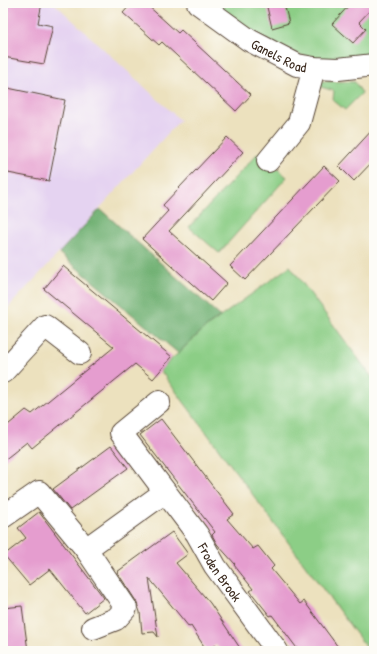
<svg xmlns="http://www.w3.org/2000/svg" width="377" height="654" viewBox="0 0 377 654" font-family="'Patrick Hand',sans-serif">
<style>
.built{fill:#e5d3f1}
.green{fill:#8cce86;stroke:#647c52}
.forest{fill:#71b173;stroke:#566e48}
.building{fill:#e59dcf}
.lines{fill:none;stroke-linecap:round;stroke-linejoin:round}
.minor-casing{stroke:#564536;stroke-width:24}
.minor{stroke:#fff;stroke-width:22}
.labels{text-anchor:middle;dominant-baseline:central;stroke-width:3;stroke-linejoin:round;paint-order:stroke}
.street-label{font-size:14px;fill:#3b2a1e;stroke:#fdfcf7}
</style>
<rect width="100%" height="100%" fill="#fdfcf7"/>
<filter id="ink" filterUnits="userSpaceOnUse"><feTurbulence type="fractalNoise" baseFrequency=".025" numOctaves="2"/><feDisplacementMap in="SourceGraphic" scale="8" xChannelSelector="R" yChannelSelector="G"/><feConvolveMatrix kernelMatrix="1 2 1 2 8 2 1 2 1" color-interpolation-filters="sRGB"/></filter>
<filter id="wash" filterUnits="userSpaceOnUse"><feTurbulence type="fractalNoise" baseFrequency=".012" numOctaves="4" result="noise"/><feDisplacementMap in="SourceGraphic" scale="16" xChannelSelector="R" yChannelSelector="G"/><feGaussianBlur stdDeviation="0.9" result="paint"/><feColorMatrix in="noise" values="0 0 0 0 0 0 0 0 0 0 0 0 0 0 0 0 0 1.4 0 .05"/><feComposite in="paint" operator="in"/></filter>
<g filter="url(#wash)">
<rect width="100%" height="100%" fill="#ece1be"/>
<path class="built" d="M 3,3 L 54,3 L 180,120 L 59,253 L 3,313 Z"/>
<g class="green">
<path d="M 211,3 L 374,3 L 374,59 L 330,64 L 278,48 Z"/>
<path d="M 319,81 L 355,82 L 362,93 L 345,110 L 333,100 L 334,91 L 318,86 Z"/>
<path d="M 258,153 L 287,177 L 219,253 L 189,227 Z"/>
<path d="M 290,266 L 374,380 L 374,651 L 369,651 L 160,370 L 205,328 Z"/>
</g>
<path class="forest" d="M 100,209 L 220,316 L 205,328 L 178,353 L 59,253 Z"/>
<g id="blocks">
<g class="building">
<path d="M 3,3 L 42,3 L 38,23 L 53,26 L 44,64 L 3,57 Z"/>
<path d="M 132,3 L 145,3 L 178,33 L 181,30 L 251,95 L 236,111 L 162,42 L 159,45 L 123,13 Z"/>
<path d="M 266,3 L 284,3 L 289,23 L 272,28 Z"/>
<path d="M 351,3 L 374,3 L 374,6 L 359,22 L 366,29 L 353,43 L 332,24 Z"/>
<path d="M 3,87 L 65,100 L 49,181 L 3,172 Z"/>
<path d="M 374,128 L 374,160 L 354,181 L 339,166 Z"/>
<path d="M 227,137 L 243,152 L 169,231 L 227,283 L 211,301 L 142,239 L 168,211 L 163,205 Z"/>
<path d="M 324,166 L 340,181 L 245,280 L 230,266 Z"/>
<path d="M 63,266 L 172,357 L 153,379 L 135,364 L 32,448 L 27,442 L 3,461 L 3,429 L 26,410 L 32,414 L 114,347 L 44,289 Z"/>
<path d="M 161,419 L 234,514 L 227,519 L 253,549 L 258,546 L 274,566 L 271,569 L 300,604 L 304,601 L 341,651 L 299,651 L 272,615 L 270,616 L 250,591 L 253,589 L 234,565 L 235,564 L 217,544 L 212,535 L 215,532 L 140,435 Z"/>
<path d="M 111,446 L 128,468 L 70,510 L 53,489 Z"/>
<path d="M 39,512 L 104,598 L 85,613 L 50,569 L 29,585 L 4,555 L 26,538 L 18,528 Z"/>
<path d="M 172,532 L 188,554 L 176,563 L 210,603 L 242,651 L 221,651 L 216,645 L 207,651 L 191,626 L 189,627 L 149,578 L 158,637 L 154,632 L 142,633 L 140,612 L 136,601 L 117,572 Z"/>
<path d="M 22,606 L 28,651 L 3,651 L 3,608 Z"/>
</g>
</g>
</g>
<g filter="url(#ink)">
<use href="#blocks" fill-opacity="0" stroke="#564536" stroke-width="1"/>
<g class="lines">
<defs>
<g id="minor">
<path id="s1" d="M 198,3 L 249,40 L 297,65 L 314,68 L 338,69 L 374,65"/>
<path d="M 268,161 L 299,123 L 314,68"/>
<path d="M 3,372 L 45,326 L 80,353"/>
<path id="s2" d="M 159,402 L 121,433 L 197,534 L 215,566 L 277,651"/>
<path d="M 3,517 L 39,492 L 86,549 L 165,492"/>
<path d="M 86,549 L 126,608 L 116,619 L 93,628"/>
</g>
</defs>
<use href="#minor" class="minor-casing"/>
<use href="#minor" class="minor"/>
</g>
</g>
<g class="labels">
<g class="street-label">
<text stroke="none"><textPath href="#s1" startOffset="97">Ganels Road</textPath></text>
<text stroke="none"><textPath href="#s2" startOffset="220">Froden Brook</textPath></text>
</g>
</g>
<rect width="377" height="654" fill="none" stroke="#fdfcf7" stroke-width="16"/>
</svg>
